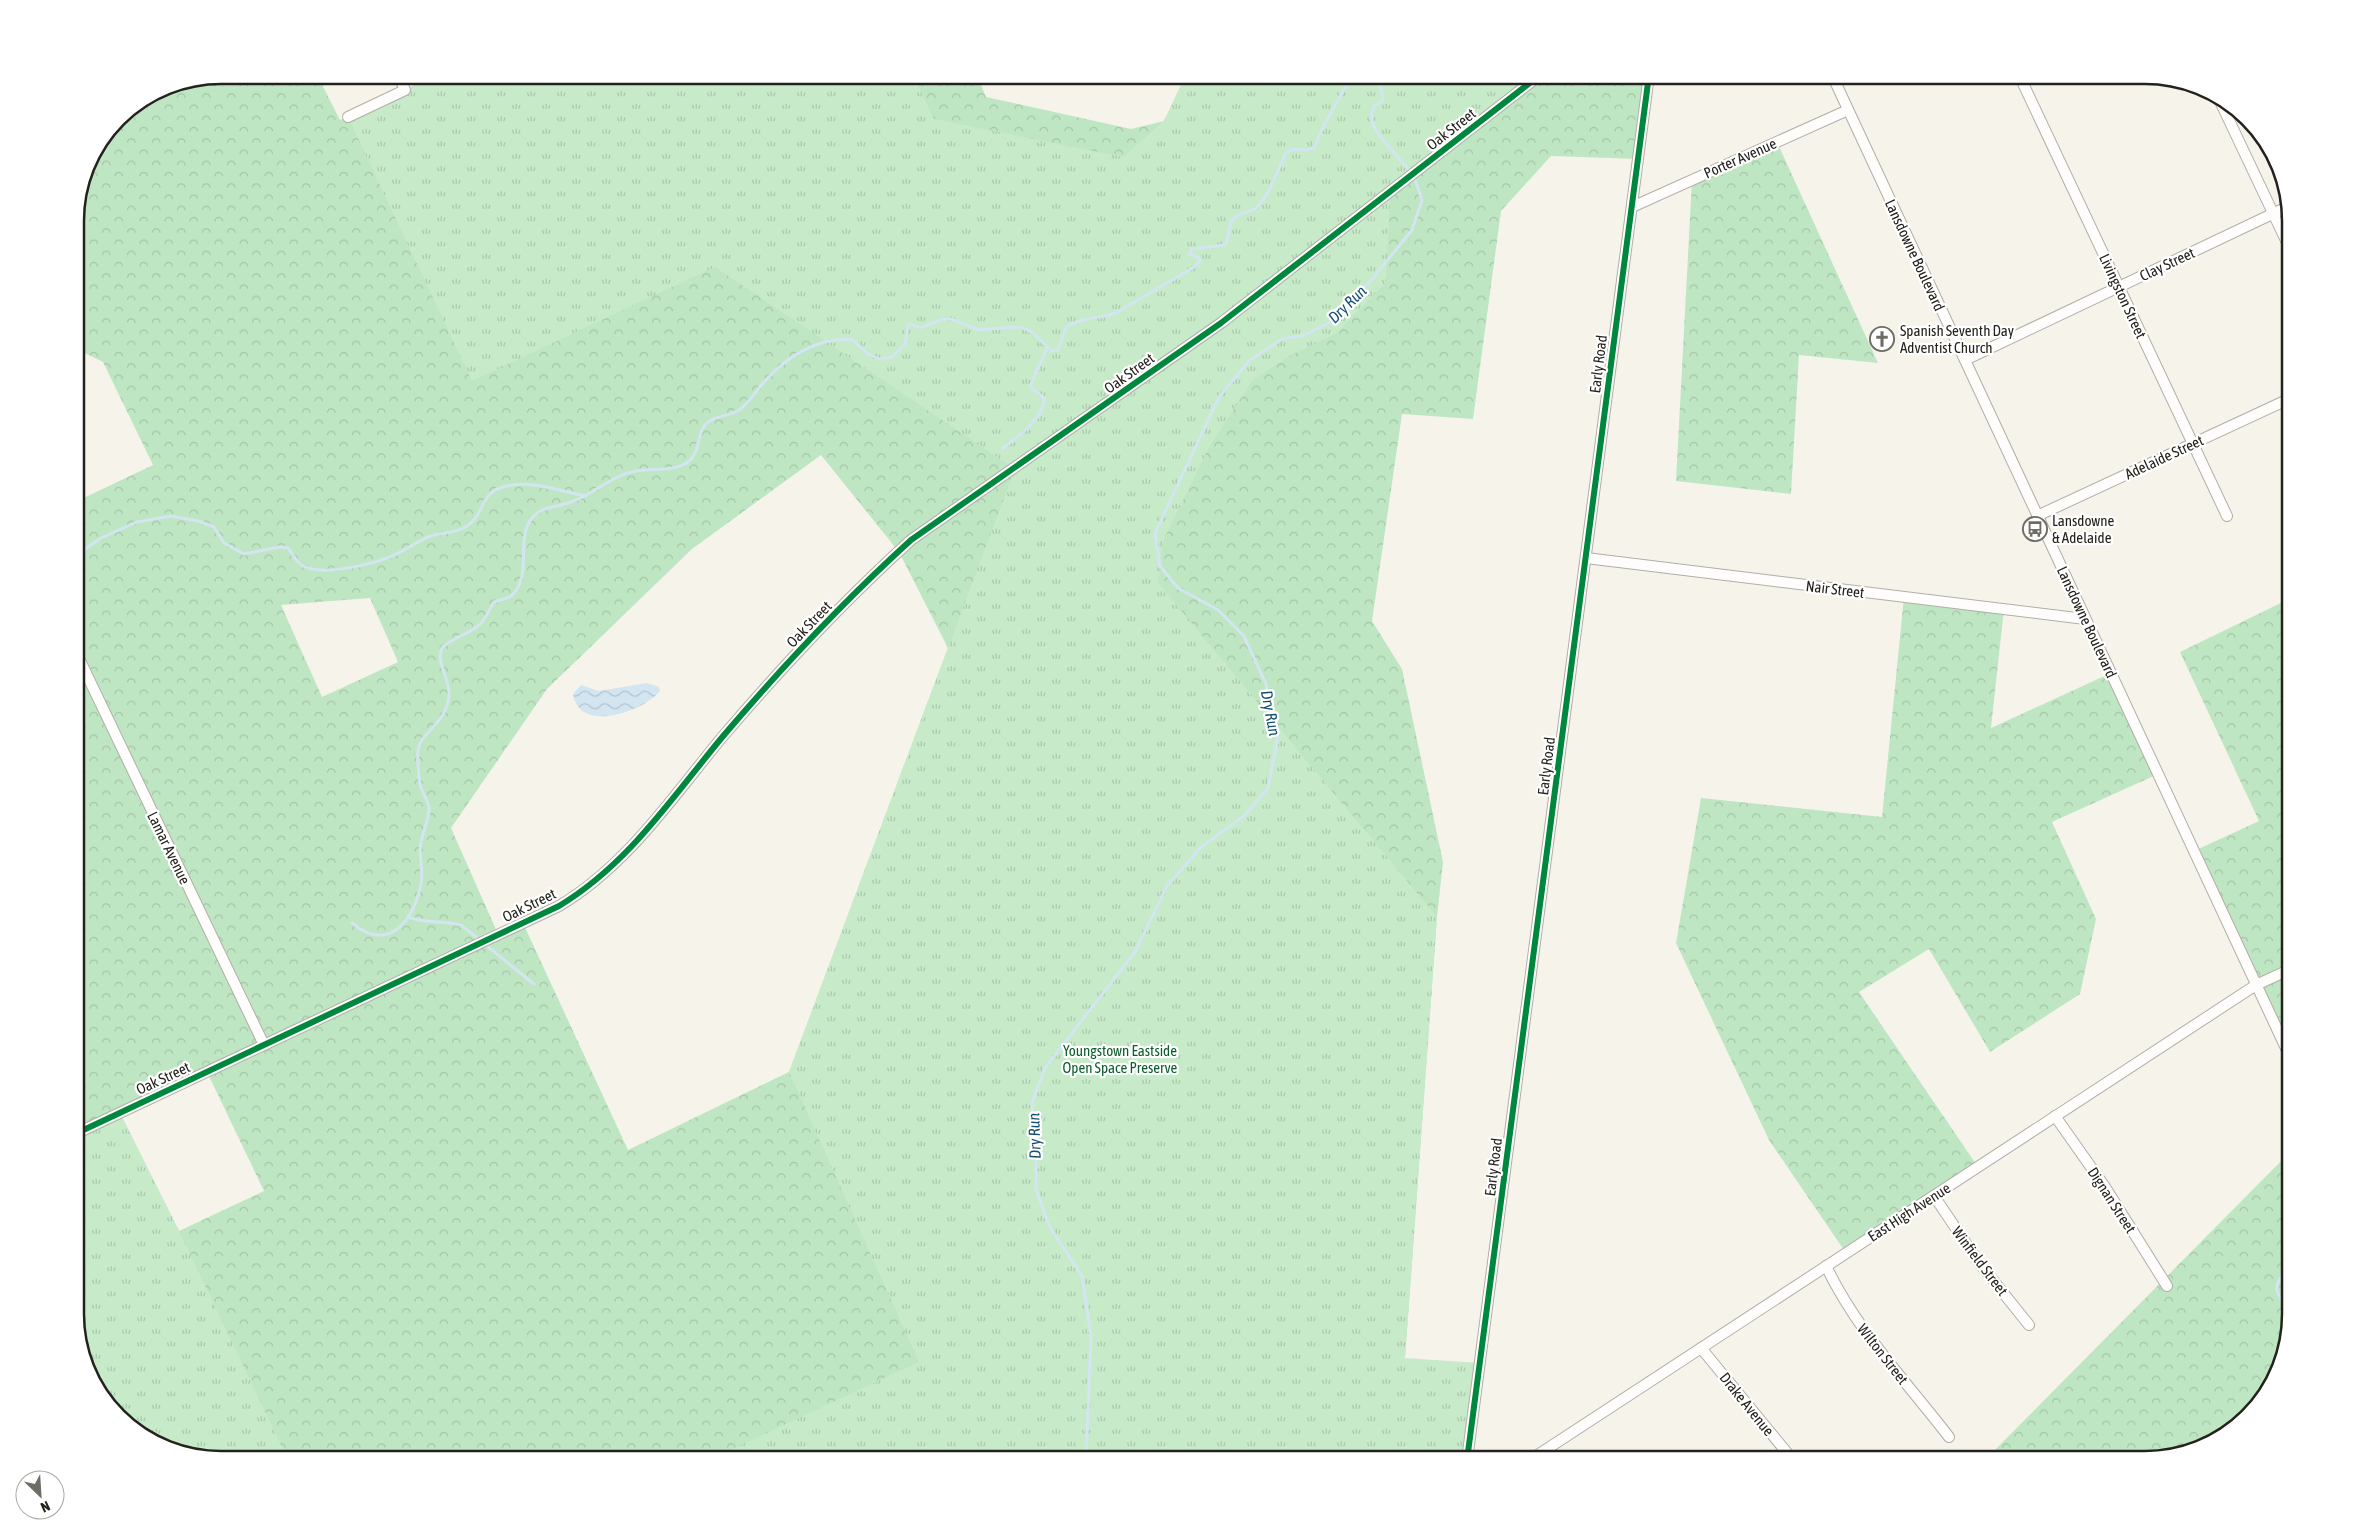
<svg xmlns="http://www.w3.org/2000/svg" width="2366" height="1535" viewBox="0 0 2366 1535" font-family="'Asap Condensed',sans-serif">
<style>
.forest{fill:url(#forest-crowns);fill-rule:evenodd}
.park{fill:url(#park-tufts)}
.water{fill:url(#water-waves)}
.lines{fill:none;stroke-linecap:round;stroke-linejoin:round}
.stream{stroke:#d2e5f1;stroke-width:3}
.minor-casing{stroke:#b0aea6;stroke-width:12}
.minor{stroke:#fefdfc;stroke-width:10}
.cycleway-casing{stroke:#fff;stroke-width:9}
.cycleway{stroke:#00873e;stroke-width:6}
.labels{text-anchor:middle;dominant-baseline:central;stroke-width:4.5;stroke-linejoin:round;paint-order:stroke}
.street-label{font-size:15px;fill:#24221c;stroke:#fff}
.poi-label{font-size:15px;fill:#24221c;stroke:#fff;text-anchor:start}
.park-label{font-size:15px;fill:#0b5d2c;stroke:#fff}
.water-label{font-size:16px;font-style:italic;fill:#134d70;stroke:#fff}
.rim{fill:none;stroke:#24221c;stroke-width:2.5}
</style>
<defs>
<pattern id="forest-crowns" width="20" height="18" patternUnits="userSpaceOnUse" patternTransform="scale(1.25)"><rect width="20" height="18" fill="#bfe6c3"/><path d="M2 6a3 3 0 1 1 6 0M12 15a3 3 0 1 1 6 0" fill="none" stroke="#a4c5a7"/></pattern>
<pattern id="park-tufts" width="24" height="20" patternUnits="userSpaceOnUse" patternTransform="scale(1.25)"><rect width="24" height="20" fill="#c7eac9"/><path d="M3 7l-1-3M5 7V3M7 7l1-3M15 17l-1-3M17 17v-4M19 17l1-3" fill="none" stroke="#abc8ac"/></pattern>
<pattern id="water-waves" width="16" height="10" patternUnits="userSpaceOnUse" patternTransform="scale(1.25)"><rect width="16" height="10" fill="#d2e5f1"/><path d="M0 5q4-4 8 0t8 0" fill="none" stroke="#b4c4ce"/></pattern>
</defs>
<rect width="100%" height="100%" fill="#f6f4ea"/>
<g class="forest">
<path d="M 221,75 L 317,75 L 340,120 L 436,75 L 977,75 L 986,97 L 1131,129 L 1164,121 L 1182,83 L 1179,75 L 1649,75 L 1638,159 L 1551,156 L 1501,211 L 1473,419 L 1402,414 L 1372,621 L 1402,669 L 1443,862 L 1437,917 L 1405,1358 L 1467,1460 L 221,1460 L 140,1436 L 94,1387 L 75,1324 L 75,502 L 153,465 L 103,362 L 75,348 L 75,211 L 90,156 L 118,117 L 165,86 ZM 821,455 L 899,552 L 948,648 L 789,1072 L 628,1150 L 523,923 L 498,934 L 451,828 L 547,689 L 692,549 ZM 370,598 L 398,662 L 322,697 L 281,605 ZM 207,1072 L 264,1191 L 179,1231 L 120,1113 Z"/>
<path d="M 1777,142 L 1878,363 L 1799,355 L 1791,494 L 1676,481 L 1692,180 Z"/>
<path d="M 1904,597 L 2004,609 L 1991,728 L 2111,673 L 2158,774 L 2052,822 L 2096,919 L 2080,994 L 1990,1052 L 1929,949 L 1859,992 L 1978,1167 L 1846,1253 L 1769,1140 L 1676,943 L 1701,798 L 1882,817 Z"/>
<path d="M 2291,598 L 2291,1059 L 2194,851 L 2259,821 L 2180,652 Z"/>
<path d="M 2291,1151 L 2291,1315 L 2267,1395 L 2218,1441 L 2146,1460 L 1985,1460 Z"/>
</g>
<g class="park">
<path d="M 436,75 L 913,75 L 934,119 L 1123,157 L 1164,121 L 1186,75 L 1540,75 L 1390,192 L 1386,282 L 1337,333 L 1289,356 L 1252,381 L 1208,449 L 1163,541 L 1158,583 L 1437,917 L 1405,1358 L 1480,1363 L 1467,1460 L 709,1460 L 919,1362 L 789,1072 L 1015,469 L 715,267 L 472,381 L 348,117 Z"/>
<path d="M 120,1113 L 179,1231 L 288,1460 L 221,1460 L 140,1436 L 94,1387 L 75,1324 L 75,1134 Z"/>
</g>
<path class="water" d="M 647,683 L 659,687 L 660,691 C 643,712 579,734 573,694 L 581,685 L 599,691 Z"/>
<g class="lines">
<g class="stream">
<path d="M 1002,449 C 1017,436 1044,420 1044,398 L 1031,388 L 1031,384 L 1047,348"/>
<path d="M 75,556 L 101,538 L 137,522 L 171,516 L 198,521 L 214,527 L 224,543 L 244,554 L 280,547 L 288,548 C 292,553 295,559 299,563 C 315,579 376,564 394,555 C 406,550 416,542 428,537 C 441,532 455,534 467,526 C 484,515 480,495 500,488 C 528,478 558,491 586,496"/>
<path d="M 408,917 C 426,924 442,920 461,925 L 534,984"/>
<path d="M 352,923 C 389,954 414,920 421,884 C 424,870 418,856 421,842 C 423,831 429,820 429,809 C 429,801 423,795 421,788 C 419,783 417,755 418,750 C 420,733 446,724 449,696 C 451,680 435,663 442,648 C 445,642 469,633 477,627 C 486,620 488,611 494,602 C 499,600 507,599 511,596 C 534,577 514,537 533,517 C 542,506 559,507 571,502 C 594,494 612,475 636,471 C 653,468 673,472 688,462 C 701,452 696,436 705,425 C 715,414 727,418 739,410 C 749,403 756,391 764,382 C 786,357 819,336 853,340 L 868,354 L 879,359 L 892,357 L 905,344 L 908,325 L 911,324 L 920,328 L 943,319 L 951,319 L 979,330 L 1013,327 L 1026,329 L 1033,333 L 1052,351 L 1058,350 C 1062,343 1062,334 1067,327 C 1072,320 1105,317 1116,313 L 1194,267 L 1200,261 L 1198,257 L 1189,254 L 1192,249 L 1225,245 C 1230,237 1227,227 1233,219 C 1239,211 1250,214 1257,207 C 1273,191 1276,170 1287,152 C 1297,145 1305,153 1314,148 L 1320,133 L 1344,89 L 1354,80 L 1370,75"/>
<path d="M 2291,1130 L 2288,1140 L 2291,1178"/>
<path d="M 2291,1227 C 2287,1239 2289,1247 2287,1258 C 2283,1290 2264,1278 2291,1314"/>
<path d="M 1086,1460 L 1091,1336 L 1082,1276 L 1049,1226 L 1036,1189 L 1036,1149 L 1032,1103 L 1045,1068 L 1135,952 L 1167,886 L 1200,848 L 1245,815 L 1268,788 L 1278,737 L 1266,684 L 1244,636 L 1218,610 L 1178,588 L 1160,566 L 1155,533 L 1219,397 L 1249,361 L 1282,339 L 1302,336 L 1332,321 L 1373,278 L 1412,230 L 1422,200 C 1419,191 1416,181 1412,174 C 1401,156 1361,128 1374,106 L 1382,101 L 1383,98 L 1378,75"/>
</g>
<defs>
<g id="minor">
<path d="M 1832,75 L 2291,1059"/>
<path d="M 2019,75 L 2227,516"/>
<path d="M 2218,97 L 2291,251"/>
<path d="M 348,117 L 405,90 L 398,75"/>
<path d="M 1632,207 L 1848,110"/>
<path d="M 1965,360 L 2287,207"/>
<path d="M 2037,516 L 2291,398"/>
<path d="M 1586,558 L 2085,619"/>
<path d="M 75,650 L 264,1045"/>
<path d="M 2055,1116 L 2105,1187 L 2167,1286"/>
<path d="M 75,1134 L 559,906 C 629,864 673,796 724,735 C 782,667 845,600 911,540 L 1221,323 L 1540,75"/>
<path d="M 1934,1196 L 1980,1264 L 2029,1325"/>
<path d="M 1826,1266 C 1857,1331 1906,1381 1949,1437"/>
<path d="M 1701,1348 L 1793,1460"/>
<path d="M 1467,1460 L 1649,75"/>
<path d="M 1530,1460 L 2256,985 L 2291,969"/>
</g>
</defs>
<use href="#minor" class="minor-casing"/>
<use href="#minor" class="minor"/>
<defs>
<g id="cycleway">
<path d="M 75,1134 L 559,906 C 629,864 673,796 724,735 C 782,667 845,600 911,540 L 1221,323 L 1540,75"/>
<path d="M 1467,1460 L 1649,75"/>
</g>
</defs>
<use href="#cycleway" class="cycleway-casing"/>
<use href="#cycleway" class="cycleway"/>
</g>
<defs>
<symbol id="church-ring" viewBox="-11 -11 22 22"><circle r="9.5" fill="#fff" stroke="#6e6c64" stroke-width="1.5"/><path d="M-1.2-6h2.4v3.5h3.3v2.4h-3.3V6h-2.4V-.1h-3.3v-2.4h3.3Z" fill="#6e6c64"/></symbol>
<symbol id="bus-ring" viewBox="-11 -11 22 22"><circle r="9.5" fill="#fff" stroke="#6e6c64" stroke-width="1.5"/><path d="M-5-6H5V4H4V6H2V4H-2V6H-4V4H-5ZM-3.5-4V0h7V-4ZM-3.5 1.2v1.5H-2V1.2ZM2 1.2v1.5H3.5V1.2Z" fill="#6e6c64"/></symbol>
</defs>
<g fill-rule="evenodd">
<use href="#church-ring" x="1868" y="325" width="28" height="28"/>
<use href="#bus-ring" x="2021" y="515" width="28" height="28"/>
</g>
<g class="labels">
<g class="street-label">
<text transform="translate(1451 129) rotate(-38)">Oak Street</text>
<text transform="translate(1740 158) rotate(-24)">Porter Avenue</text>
<text transform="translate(1915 255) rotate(65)">Lansdowne Boulevard</text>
<text transform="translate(2167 264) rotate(-25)">Clay Street</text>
<text transform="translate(2123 296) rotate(65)">Livingston Street</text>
<text transform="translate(1598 364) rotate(-83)">Early Road</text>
<text transform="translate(1129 373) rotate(-36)">Oak Street</text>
<text transform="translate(2164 457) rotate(-25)">Adelaide Street</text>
<text transform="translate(1835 589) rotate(7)">Nair Street</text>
<text transform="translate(2087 622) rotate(65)">Lansdowne Boulevard</text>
<text transform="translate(809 624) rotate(-46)">Oak Street</text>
<text transform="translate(1546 766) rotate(-83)">Early Road</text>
<text transform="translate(169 848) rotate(64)">Lamar Avenue</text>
<text transform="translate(529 905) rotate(-26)">Oak Street</text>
<text transform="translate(163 1078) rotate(-25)">Oak Street</text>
<text transform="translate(1493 1167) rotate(-83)">Early Road</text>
<text transform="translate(2112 1200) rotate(57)">Dignan Street</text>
<text transform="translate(1909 1212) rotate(-33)">East High Avenue</text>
<text transform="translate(1980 1261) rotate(53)">Winfield Street</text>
<text transform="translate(1883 1354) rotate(52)">Wilton Street</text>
<text transform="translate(1747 1404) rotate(51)">Drake Avenue</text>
</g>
<g class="poi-label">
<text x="1900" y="330">Spanish Seventh Day<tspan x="1900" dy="17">Adventist Church</tspan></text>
<text x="2052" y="520">Lansdowne<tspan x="2052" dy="17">&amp; Adelaide</tspan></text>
</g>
<g class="park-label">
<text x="1120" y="1050">Youngstown Eastside<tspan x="1120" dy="17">Open Space Preserve</tspan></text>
</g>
<g class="water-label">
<text transform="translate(1347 304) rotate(-44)">Dry Run</text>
<text transform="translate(1271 713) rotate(79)">Dry Run</text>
<text transform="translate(1034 1136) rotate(-92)">Dry Run</text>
</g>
</g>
<path d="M0 0H2366V1535H0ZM221 84H2145A137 137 0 0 1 2282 221V1314A137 137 0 0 1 2145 1451H221A137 137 0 0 1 84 1314V221A137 137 0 0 1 221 84Z" fill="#fff" fill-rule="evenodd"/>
<path class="rim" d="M221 84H2145A137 137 0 0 1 2282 221V1314A137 137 0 0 1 2145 1451H221A137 137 0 0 1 84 1314V221A137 137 0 0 1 221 84Z"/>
<g transform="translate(40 1495) rotate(155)"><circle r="24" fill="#ffffff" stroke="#a7a7a4"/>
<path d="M0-4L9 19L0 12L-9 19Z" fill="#6e6c64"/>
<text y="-8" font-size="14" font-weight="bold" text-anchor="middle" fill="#24221c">N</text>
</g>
</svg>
